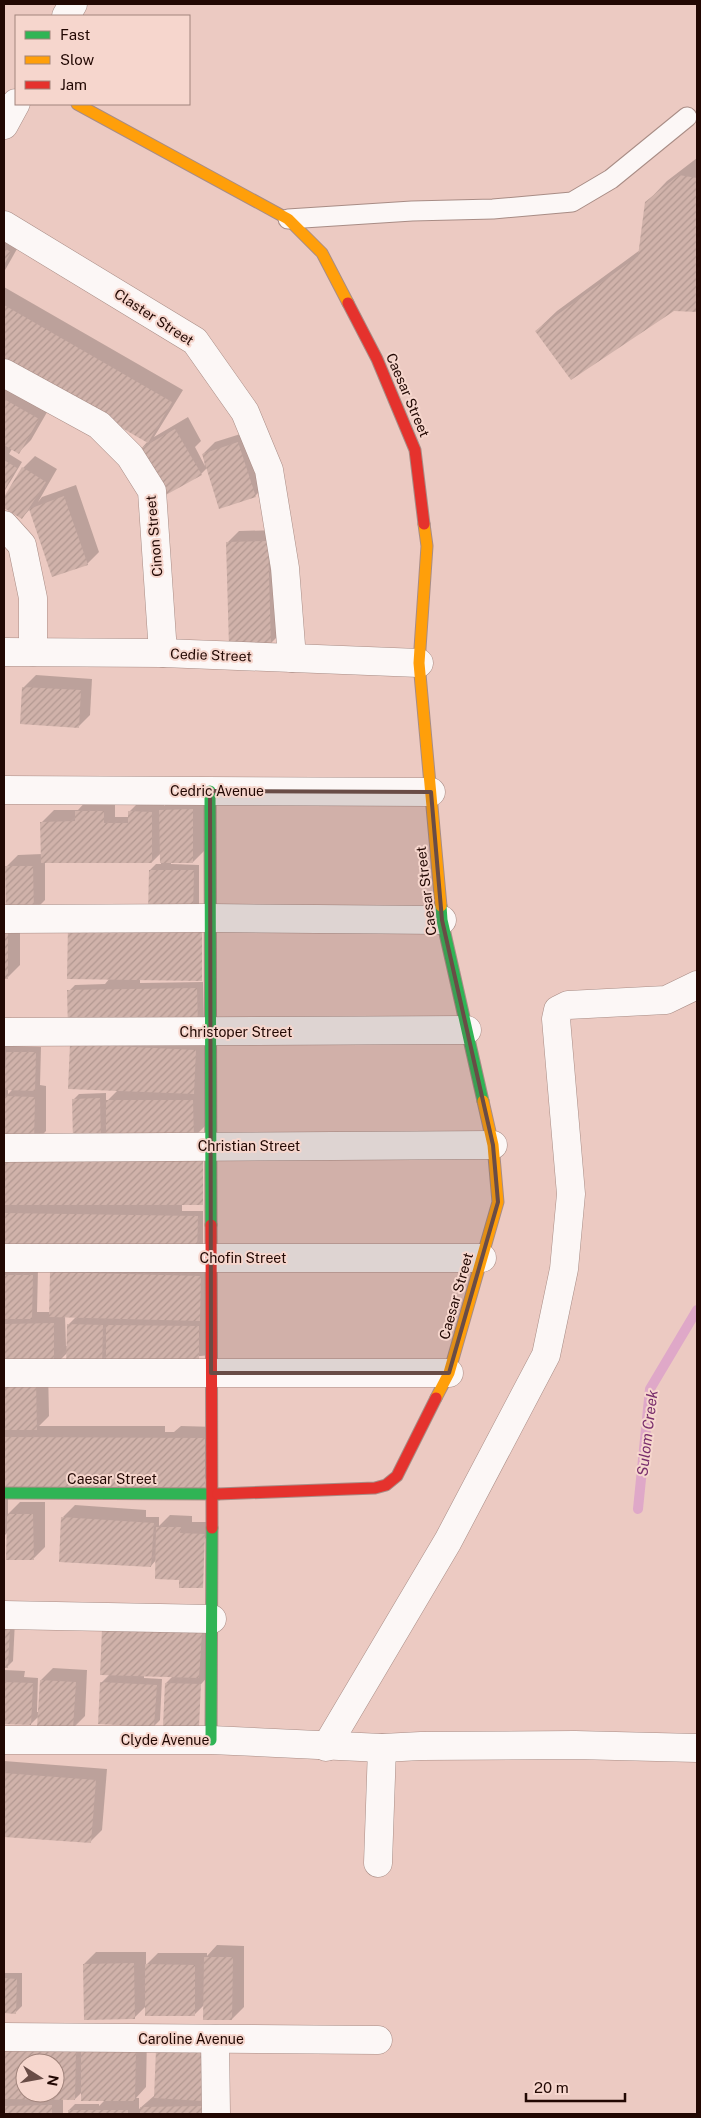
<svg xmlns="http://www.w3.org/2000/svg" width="701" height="2118" viewBox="0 0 701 2118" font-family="'Public Sans',sans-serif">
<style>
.shadow{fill:#0003;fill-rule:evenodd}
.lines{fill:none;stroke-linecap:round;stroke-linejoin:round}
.stream{stroke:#dfa8c8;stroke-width:10}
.building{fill:url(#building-hatch);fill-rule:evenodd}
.lane-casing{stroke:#a88c85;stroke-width:21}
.street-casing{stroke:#a88c85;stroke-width:29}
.fast-casing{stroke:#a88c85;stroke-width:13}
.slow-casing{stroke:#a88c85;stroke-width:13}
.jam-casing{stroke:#a88c85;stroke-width:13}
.lane{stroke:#fcf7f6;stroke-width:19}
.street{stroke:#fcf7f6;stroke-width:28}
.fast{stroke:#30b455;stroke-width:11}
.slow{stroke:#ff9f0a;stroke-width:11}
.jam{stroke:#e5322d;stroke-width:11}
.marked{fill:#694c46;fill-opacity:0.2;stroke:#694c46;stroke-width:4;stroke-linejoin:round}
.labels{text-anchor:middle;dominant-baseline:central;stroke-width:4;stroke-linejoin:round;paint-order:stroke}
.street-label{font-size:14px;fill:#220803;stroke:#f6d6cd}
.water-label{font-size:15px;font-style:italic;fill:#792e6c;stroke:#f6d6cd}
</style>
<defs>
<pattern id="building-hatch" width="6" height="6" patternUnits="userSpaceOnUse" patternTransform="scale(1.25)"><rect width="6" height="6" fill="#d0b2aa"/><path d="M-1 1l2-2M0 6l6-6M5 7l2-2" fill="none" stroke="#b29891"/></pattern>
</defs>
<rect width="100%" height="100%" fill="#eccac2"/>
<g class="shadow">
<path d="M 697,158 L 697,311 L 674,309 L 536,331 L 557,311 L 640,250 L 646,203 L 667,181 Z"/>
<path d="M 4,229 L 22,240 L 4,272 Z"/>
<path d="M 4,287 L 183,390 L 154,437 L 188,417 L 201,441 L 195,447 L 205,466 L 203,454 L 215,442 L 250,431 L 267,484 L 255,496 L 207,468 L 201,474 L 140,450 L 148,441 L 4,358 Z"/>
<path d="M 4,381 L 50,407 L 31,440 L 19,452 L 12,449 L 9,454 L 22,462 L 4,492 Z"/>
<path d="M 35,456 L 57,469 L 38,502 L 42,497 L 76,485 L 99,552 L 87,564 L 30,509 L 22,518 L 4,506 L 4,500 L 23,468 Z"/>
<path d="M 279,530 L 282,632 L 270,644 L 227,543 L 239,531 Z"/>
<path d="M 36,675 L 92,679 L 90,715 L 78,727 L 24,687 Z"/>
<path d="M 172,798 L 204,798 L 205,850 L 193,862 L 171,862 L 171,864 L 199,865 L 199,906 L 193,912 L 150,870 L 156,864 L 161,864 L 161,853 L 152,862 L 45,862 L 45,900 L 33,912 L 6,867 L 18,855 L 42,854 L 42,822 L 54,810 L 78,810 L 88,799 L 115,800 L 115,817 L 129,817 L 129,812 L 141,800 L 164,800 L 164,806 Z"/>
<path d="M 4,920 L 20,920 L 20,965 L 8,977 L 4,977 Z"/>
<path d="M 110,978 L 140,979 L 140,983 L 203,982 L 204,1019 L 69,991 L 75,985 L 105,984 Z"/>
<path d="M 207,1038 L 205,1126 L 193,1138 L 107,1132 L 101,1138 L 73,1100 L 79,1094 L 106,1093 L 106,1102 L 118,1090 L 71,1045 Z"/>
<path d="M 4,1042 L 13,1042 L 13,1046 L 41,1047 L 40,1085 L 46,1086 L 46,1131 L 34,1143 L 4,1132 ZM 8,1089 L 13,1089 L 8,1094 Z"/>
<path d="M 4,1146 L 182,1204 L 182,1211 L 203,1211 L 203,1250 L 4,1253 Z"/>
<path d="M 63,1261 L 213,1265 L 210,1355 L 107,1366 L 68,1352 L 54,1366 L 4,1367 L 4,1263 L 38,1269 L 37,1312 L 50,1312 L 52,1273 ZM 65,1316 L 77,1316 L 69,1324 L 68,1346 L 66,1346 Z"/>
<path d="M 48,1369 L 49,1416 L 39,1426 L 165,1426 L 165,1432 L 174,1432 L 181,1426 L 217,1427 L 216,1478 L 8,1489 L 8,1514 L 20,1502 L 45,1502 L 45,1547 L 33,1559 L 8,1532 L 4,1536 L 4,1370 Z"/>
<path d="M 75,1505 L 146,1510 L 146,1517 L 159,1517 L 159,1526 L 170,1515 L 192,1516 L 192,1522 L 216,1522 L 180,1578 L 156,1560 L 151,1566 L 63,1517 Z"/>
<path d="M 4,1621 L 15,1621 L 13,1661 L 7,1667 L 4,1667 Z"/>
<path d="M 213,1621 L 212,1672 L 164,1725 L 166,1683 L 173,1676 L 144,1675 L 144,1678 L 162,1679 L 160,1720 L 154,1726 L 101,1683 L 110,1674 L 103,1629 Z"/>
<path d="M 53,1668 L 87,1670 L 85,1716 L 73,1728 L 39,1716 L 31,1724 L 4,1723 L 4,1670 L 25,1671 L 24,1677 L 38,1678 L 37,1712 L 39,1712 L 41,1680 Z"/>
<path d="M 4,1761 L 107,1769 L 102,1830 L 90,1842 L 4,1835 Z"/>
<path d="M 217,1945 L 244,1946 L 244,2007 L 232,2019 L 205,2004 L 194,2015 L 146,2006 L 134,2018 L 84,1964 L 96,1952 L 146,1952 L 146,1965 L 158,1953 L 207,1953 L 207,1956 Z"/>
<path d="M 4,1973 L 22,1973 L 22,2006 L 16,2012 L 4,2012 Z"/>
<path d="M 147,2035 L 146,2087 L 136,2098 L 139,2098 L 139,2109 L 155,2095 L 157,2049 L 215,2114 L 69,2114 L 69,2110 L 75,2104 L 99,2104 L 99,2106 L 105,2100 L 82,2092 L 75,2099 L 63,2099 L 63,2114 L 4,2114 L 4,2100 L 6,2098 L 4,2098 L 4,2036 ZM 25,2063 L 55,2063 L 55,2093 L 25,2093 Z"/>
</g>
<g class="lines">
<path class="stream" d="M 638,1509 L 650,1389 L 697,1310"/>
</g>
<g class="building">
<path d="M 679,175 L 697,178 L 697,312 L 674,311 L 571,380 L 535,331 L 638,256 L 645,202 Z"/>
<path d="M 4,248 L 11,252 L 4,265 Z"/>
<path d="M 4,305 L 172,402 L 148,443 L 4,360 Z"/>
<path d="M 4,399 L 39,419 L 19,454 L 4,445 Z"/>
<path d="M 175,429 L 202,475 L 164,496 L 138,450 Z"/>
<path d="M 238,442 L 256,497 L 219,509 L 202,454 Z"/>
<path d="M 4,460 L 17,468 L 4,490 Z"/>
<path d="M 22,467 L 46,482 L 22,519 L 4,508 L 4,497 Z"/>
<path d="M 64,496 L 88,565 L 52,577 L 29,509 Z"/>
<path d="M 268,541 L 271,645 L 229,647 L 226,542 Z"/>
<path d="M 22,687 L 81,690 L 79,728 L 20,724 Z"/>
<path d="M 193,809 L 193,863 L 160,863 L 159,810 Z"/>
<path d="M 75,811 L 104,811 L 104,823 L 128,823 L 128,811 L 152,812 L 152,863 L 41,863 L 40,822 L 75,821 Z"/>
<path d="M 5,866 L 33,866 L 34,913 L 6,914 Z"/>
<path d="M 149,870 L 194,870 L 193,913 L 148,913 Z"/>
<path d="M 68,925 L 202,931 L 202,981 L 67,979 Z"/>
<rect x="4" y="932" width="4" height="47"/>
<path d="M 197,988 L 198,1027 L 68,1029 L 67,990 Z"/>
<path d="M 70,1044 L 196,1050 L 194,1094 L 68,1089 Z"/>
<path d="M 6,1052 L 36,1052 L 35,1091 L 4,1090 Z"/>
<path d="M 4,1096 L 35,1097 L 34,1144 L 4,1143 Z"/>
<path d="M 100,1098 L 101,1140 L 73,1141 L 72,1099 Z"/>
<path d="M 106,1100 L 193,1100 L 194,1139 L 106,1139 Z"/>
<path d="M 4,1157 L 203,1158 L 203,1205 L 4,1205 Z"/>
<path d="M 4,1213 L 198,1216 L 197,1257 L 4,1254 Z"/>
<path d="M 50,1272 L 201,1276 L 200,1321 L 49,1317 Z"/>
<path d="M 4,1275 L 33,1275 L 32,1319 L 4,1319 Z"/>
<path d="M 54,1323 L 54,1367 L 4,1368 L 4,1324 Z"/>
<path d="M 67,1324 L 103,1325 L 102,1368 L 66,1367 Z"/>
<path d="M 106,1325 L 199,1326 L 199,1368 L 106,1367 Z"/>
<path d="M 4,1381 L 36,1381 L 37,1430 L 4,1430 Z"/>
<path d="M 4,1437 L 205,1438 L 205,1491 L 4,1490 Z"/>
<path d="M 7,1514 L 33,1514 L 34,1560 L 6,1560 Z"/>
<path d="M 61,1517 L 154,1523 L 151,1567 L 59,1562 Z"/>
<path d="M 156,1527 L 181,1527 L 180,1533 L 205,1534 L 203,1588 L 179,1588 L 179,1580 L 155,1579 Z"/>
<path d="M 4,1626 L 10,1627 L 8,1668 L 4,1668 Z"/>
<path d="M 102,1629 L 202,1633 L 199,1678 L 100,1675 Z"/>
<path d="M 40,1680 L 76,1682 L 73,1729 L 37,1727 Z"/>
<path d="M 4,1682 L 33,1683 L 31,1725 L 4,1724 Z"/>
<path d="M 100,1682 L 157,1685 L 154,1727 L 98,1724 Z"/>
<path d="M 165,1683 L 201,1684 L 199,1727 L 163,1726 Z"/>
<path d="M 4,1773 L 96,1780 L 91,1843 L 4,1837 Z"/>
<path d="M 204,1957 L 233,1957 L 232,2020 L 203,2020 Z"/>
<path d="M 134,1963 L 135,2019 L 84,2020 L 83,1964 Z"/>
<path d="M 145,1964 L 195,1965 L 195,2016 L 145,2016 Z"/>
<path d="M 4,1978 L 17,1979 L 16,2014 L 4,2013 Z"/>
<path d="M 81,2046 L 136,2046 L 135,2101 L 81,2101 Z"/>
<path d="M 4,2048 L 76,2049 L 75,2100 L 4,2099 ZM 25,2063 L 55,2063 L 55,2093 L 25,2093 Z"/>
<path d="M 156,2049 L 204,2051 L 202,2101 L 154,2098 Z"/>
<path d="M 52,2105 L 52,2114 L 4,2114 L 4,2106 Z"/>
<path d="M 204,2106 L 204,2114 L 140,2114 L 140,2107 Z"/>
<rect x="68" y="2110" width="60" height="4"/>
</g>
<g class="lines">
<defs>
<path id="lane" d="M 288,219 L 412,211 L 493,209 L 572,202 L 611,179 L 687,117"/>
<g id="street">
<path d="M 66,16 L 73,4"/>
<path d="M 4,125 L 16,103"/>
<path d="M 4,225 L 195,341 L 245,412 L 269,470 L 285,568 L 292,658"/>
<path d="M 4,373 L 99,425 L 130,456 L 152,491 L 163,653"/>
<path d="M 4,525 L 22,545 L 33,598 L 33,652"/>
<path d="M 4,652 L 163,653 L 419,663"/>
<path d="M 4,790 L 431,792"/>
<path d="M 4,919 L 210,918 L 442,920"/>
<path d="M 4,1032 L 467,1030"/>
<path d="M 4,1148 L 493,1145"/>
<path d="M 4,1258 L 482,1258"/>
<path d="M 4,1373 L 449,1373"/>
<path d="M 4,1615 L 212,1619"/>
<path d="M 4,1740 L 211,1740 L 382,1748 L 421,1746 L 575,1745 L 697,1748"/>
<path d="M 326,1747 L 448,1541 L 546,1355 L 564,1269 L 571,1194 L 556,1019 L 558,1010 L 568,1005 L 666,1000 L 697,985"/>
<path d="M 378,1863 L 382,1748"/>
<path d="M 4,2037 L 378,2040"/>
<path d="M 215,2039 L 216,2114"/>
</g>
<g id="fast">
<path d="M 210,791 L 211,1225"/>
<path d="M 441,906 L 442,920 L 483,1101"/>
<path d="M 4,1493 L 218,1494"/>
<path d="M 211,1740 L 212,1528"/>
</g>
<g id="slow">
<path d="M 77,104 L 288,219 L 322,253 L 348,303"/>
<path d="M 424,524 L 427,546 L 419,663 L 441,906"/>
<path d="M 436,1398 L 449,1373 L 498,1202 L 493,1145 L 483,1101"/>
</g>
<g id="jam">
<path d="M 348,303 L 377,359 L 415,450 L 424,524"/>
<path d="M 211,1225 L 212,1528"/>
<path d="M 218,1494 L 375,1488 L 386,1485 L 397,1476 L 436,1398"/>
</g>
</defs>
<use href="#lane" class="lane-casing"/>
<use href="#street" class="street-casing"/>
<use href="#fast" class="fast-casing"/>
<use href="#slow" class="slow-casing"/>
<use href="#jam" class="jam-casing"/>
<use href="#lane" class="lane"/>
<use href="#street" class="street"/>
<use href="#fast" class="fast"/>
<use href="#slow" class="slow"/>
<use href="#jam" class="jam"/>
</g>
<path class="marked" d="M 210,791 L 431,792 L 442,920 L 493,1145 L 498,1202 L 449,1373 L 211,1373 Z"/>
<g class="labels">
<g class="street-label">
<text transform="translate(154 317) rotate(33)">Claster Street</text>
<text transform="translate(408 395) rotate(67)">Caesar Street</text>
<text transform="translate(154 536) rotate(-95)">Cinon Street</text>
<text transform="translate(211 655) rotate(2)">Cedie Street</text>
<text x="217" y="791">Cedric Avenue</text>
<text transform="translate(426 891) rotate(-97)">Caesar Street</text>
<text x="236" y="1032">Christoper Street</text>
<text x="249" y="1146">Christian Street</text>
<text x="243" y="1258">Chofin Street</text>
<text transform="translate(456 1296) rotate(-74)">Caesar Street</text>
<text x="112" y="1479">Caesar Street</text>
<text x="165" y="1740">Clyde Avenue</text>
<text x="191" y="2039">Caroline Avenue</text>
</g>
<g class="water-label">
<text transform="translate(647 1433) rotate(-83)">Sulom Creek</text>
</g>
</g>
<rect width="701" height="2118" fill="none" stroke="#220803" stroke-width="10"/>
<rect x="15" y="15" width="175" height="90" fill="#f6d6cd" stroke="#a1847c"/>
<rect x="25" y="31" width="25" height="8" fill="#30b455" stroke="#a1847c"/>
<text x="60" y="40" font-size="15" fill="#220803">Fast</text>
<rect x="25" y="56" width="25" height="8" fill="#ff9f0a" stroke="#a1847c"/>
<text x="60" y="65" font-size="15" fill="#220803">Slow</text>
<rect x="25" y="81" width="25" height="8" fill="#e5322d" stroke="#a1847c"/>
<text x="60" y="90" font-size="15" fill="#220803">Jam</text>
<g transform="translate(40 2078) rotate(101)"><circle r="24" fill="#f6d6cd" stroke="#a1847c"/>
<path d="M0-4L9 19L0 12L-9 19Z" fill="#694c46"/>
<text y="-8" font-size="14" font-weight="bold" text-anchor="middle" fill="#220803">N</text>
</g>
<path d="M526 2093v8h99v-8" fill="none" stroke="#220803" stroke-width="2.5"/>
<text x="534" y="2093" font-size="15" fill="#220803" stroke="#f6d6cd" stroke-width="4" paint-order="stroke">20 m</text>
</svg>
